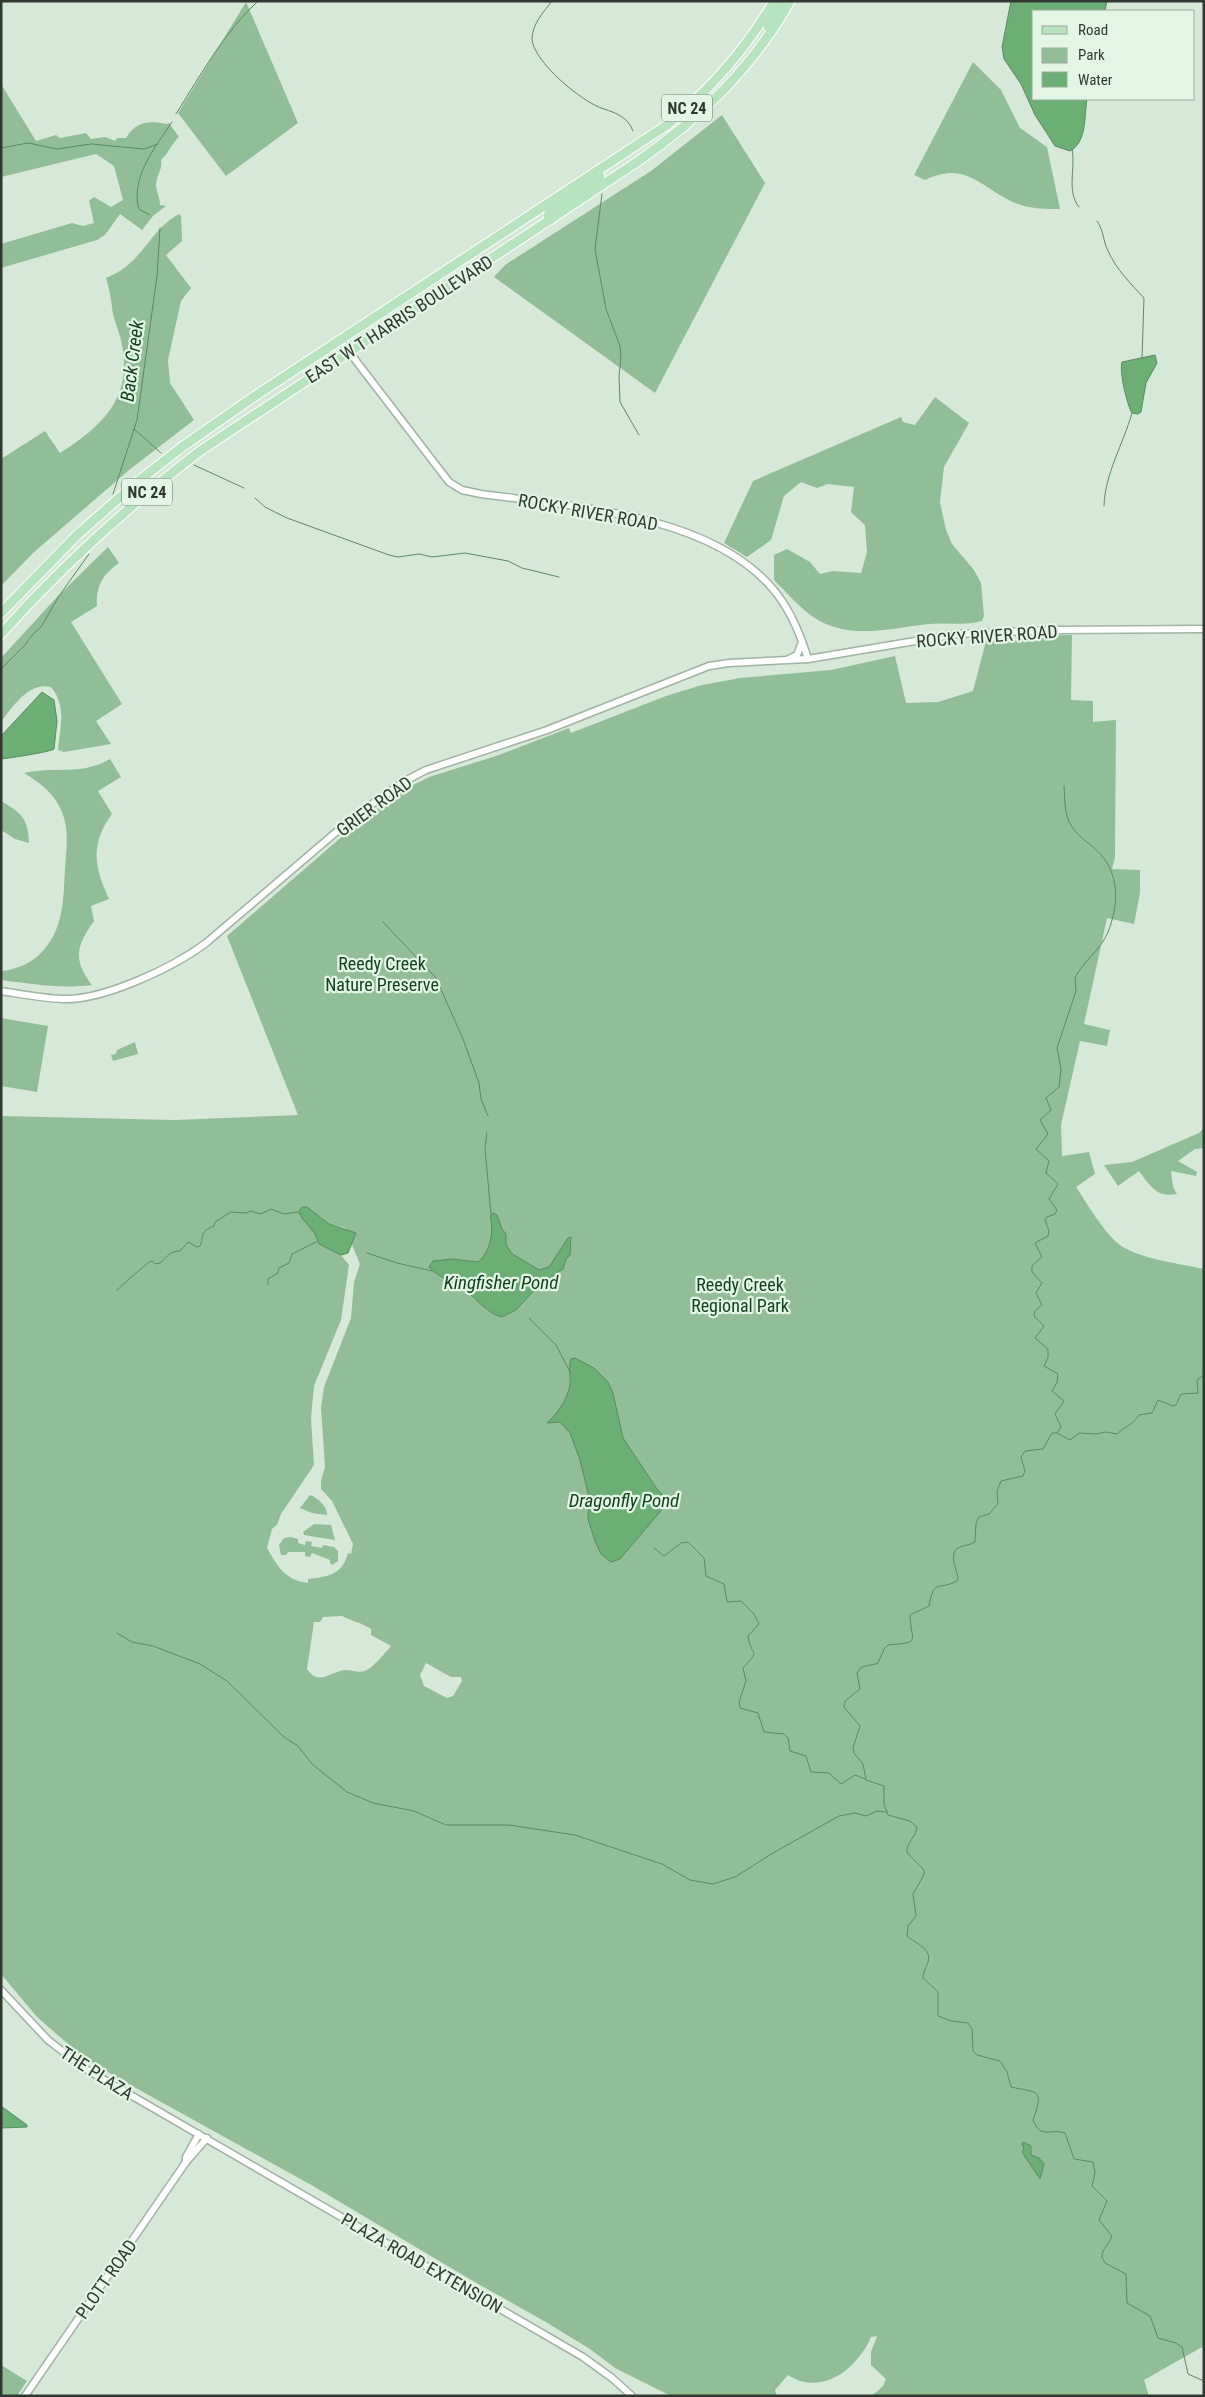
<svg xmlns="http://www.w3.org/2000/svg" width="1205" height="2397" viewBox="0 0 1205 2397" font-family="'Roboto Condensed',sans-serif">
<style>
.green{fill:#92be97;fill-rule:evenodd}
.water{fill:#6baf75;stroke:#5a8b61}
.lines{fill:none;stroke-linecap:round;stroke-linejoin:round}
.stream{stroke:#5a8b61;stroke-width:1}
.minor-casing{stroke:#a1b3a3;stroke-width:9}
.major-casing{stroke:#fff;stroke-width:11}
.minor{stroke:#fff;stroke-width:6}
.major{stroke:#b7e3be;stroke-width:9}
.labels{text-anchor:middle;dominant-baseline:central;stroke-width:4.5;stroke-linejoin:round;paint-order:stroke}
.shield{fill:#e3f6e5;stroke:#667168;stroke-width:1}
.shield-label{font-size:16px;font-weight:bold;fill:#313832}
.street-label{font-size:18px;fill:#313832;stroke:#e3f6e5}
.park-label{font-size:18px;fill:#10431d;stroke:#e3f6e5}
.water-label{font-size:19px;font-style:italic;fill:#10431c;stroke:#e3f6e5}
</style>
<rect width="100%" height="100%" fill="#d6e9d8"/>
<g class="green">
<path d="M 246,2 L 298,123 L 226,176 L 178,113 Z"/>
<path d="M 973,62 L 1001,90 L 1020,128 L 1047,147 L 1060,209 C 1046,209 1032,209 1018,204 C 982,190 967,159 925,180 L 914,175 Z"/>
<path d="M 1,84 L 36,141 L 56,135 L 60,138 L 86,133 L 91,139 L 105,137 L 115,141 L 117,138 L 126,138 C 135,122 149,120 166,124 L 169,123 L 179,137 C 171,144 169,153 161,160 C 163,169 156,176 156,185 C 156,191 160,197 160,205 L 166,206 L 153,216 L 142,230 L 120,214 L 105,235 L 97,240 L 1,268 L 1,244 L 72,223 L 83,226 L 94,223 L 89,201 L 94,197 L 111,207 L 123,200 L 114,166 L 96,154 L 1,177 Z"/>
<path d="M 722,115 L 765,183 L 655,393 L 494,277 L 505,265 L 651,171 Z"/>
<path d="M 179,214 L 181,216 L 182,241 L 166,255 L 191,288 L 181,301 L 168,360 L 170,383 L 194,420 L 129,470 L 33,553 L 1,586 L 1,459 L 45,431 L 60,453 C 101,427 133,398 122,345 C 120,332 113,320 112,307 C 111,299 109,288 106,278 C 144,263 146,233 179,214 Z"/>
<path d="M 935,397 L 969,423 L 944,467 L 940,502 L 946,530 L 952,544 L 974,570 L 981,583 L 984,616 L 982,621 C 966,626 946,622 929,624 C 890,628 849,641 813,617 C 799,607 787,593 774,580 L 774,555 L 787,549 L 810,562 L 820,574 L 833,571 L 861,573 L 867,552 L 865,525 L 851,512 L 854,487 L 828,484 L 817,488 L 801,482 L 784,496 L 771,540 L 747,557 L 724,543 L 753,481 L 901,417 L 903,422 L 915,425 Z"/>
<path d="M 108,547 L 119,563 C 102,575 96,586 97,606 L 71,622 L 122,704 L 96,721 L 111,744 L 64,752 L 58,750 C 60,728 67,706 51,687 C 29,682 13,706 1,722 L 1,658 L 57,597 Z"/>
<path d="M 1072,635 L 1071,700 L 1093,701 L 1093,722 L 1116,720 L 1115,857 L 1112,869 L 1140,870 L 1140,893 L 1134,924 L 1107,918 L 1084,1024 L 1110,1030 L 1107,1046 L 1080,1041 L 1061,1125 L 1062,1156 L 1089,1152 L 1095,1174 L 1076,1187 C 1088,1205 1100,1226 1115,1241 C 1135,1259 1178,1263 1204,1269 L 1204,2346 L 1144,2380 L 1149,2396 L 872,2396 L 883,2386 L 886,2379 L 871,2365 L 871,2352 L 877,2336 L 871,2337 C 857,2369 822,2397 788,2375 L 775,2390 L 777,2396 L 671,2396 L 615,2368 L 590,2349 L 544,2321 L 473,2281 L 313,2186 L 116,2077 L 83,2057 L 37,2017 L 1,1974 L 1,1116 L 175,1120 L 298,1115 L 227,936 L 345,834 L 401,791 L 429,777 L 496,756 L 569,728 L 571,733 L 666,696 L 702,685 L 740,678 L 831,670 L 895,656 L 906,703 L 938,702 L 973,691 L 986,641 L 1026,640 L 1026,636 ZM 310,1209 L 329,1224 L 345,1228 L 360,1264 L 354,1282 L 351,1318 L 324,1387 L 321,1408 L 325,1467 L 321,1481 L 321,1489 L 332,1501 L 353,1544 L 351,1554 L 348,1553 C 343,1574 328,1577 308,1579 L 308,1583 C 285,1580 278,1567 267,1548 L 272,1529 L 277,1525 L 281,1514 L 314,1465 L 311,1418 L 314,1386 L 341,1320 L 349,1265 L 341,1255 L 319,1244 L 314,1229 L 309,1225 ZM 342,1616 C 351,1621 363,1623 371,1629 L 371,1635 L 391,1646 C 385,1653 373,1668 365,1671 C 359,1673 352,1670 345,1670 C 331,1671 319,1687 307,1669 L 314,1622 L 320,1622 L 323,1617 ZM 426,1663 L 451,1677 L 461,1677 L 462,1681 L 453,1696 L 447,1698 L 424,1686 L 420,1675 Z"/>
<path d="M 110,759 L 121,777 L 98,791 L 112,814 C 90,844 94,867 109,899 L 91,906 L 94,921 C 77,945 72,959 92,985 C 61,989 32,984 1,980 L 1,971 C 15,970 29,964 39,955 C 64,931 63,902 65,870 C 66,850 70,829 61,810 C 54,793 39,782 24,773 C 55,766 81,776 110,759 Z"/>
<path d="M 1,801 C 22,813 28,819 29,843 L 15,839 L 1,830 Z"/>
<path d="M 1,1018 L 48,1026 L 37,1092 L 1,1086 Z"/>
<path d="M 135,1042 L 138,1054 L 113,1061 L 111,1055 L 116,1054 L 117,1050 Z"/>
<path d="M 1204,1128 L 1204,1148 L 1195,1149 L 1178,1161 L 1197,1172 L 1196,1176 L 1171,1171 L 1173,1187 L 1177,1194 C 1157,1198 1150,1186 1139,1171 L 1118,1186 L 1104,1165 L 1132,1162 L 1199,1133 Z"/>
<path d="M 310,1495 C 318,1498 327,1506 327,1515 L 312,1513 L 300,1508 Z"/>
<path d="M 314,1524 L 331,1525 L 335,1540 L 304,1535 L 303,1532 Z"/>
<path d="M 291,1537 L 298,1539 L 298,1543 L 305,1545 L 306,1541 L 312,1542 L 311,1546 L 322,1548 L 323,1545 L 334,1547 L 338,1551 L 338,1561 L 332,1565 L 330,1563 L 330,1560 L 312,1553 L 310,1557 L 305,1556 L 305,1552 L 288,1552 L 286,1555 L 281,1555 L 279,1545 L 284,1538 Z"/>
<path d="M 1,2365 L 27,2381 L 17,2396 L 1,2396 Z"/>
</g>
<g class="water">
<path d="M 1011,1 L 1107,1 L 1105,11 L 1034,11 L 1034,99 L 1087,99 C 1084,117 1087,142 1070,151 L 1055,146 L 1035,115 L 1021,84 L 1004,59 L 1002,47 Z"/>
<path d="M 1155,355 L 1157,363 L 1146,383 L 1141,412 L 1138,414 L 1132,413 C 1127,405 1119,371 1122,362 Z"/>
<path d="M 42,692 L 54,700 L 57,721 L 54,749 C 50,752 10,758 1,759 L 1,736 Z"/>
<path d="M 302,1207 L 307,1207 L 329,1224 L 356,1233 L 348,1253 L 341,1255 L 319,1244 C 315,1228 302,1223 299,1211 Z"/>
<path d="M 493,1213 L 497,1215 L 502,1229 L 506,1234 L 506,1244 L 511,1253 L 539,1270 L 549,1267 L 568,1238 L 571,1237 L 570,1255 L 566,1259 L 563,1269 L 538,1286 L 516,1310 L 502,1317 C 488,1314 477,1299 466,1291 C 454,1282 439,1278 429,1267 L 433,1261 L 452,1259 L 478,1262 C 491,1252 494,1230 490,1216 Z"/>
<path d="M 575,1358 L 594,1368 L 608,1382 L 613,1393 L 623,1438 L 657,1489 L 667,1499 L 664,1507 L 620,1559 L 611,1562 L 601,1554 L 595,1541 L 588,1519 L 589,1497 L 580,1460 L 570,1433 L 560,1422 L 547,1423 C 558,1413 568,1399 570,1384 C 571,1375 568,1368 571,1359 Z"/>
<path d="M 1,2106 L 27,2125 L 27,2127 L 1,2128 Z"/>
<path d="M 1024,2142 L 1031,2146 L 1031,2155 L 1039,2158 L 1044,2164 L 1040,2179 L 1022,2152 L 1024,2150 L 1022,2143 Z"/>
</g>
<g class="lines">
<g class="stream">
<path d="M 552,1 C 543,13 533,23 532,38 C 532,61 583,103 604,109 C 616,113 628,117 633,131"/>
<path d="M 176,114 C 200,76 224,32 258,1"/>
<path d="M 1,148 L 28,143 L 57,149 L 91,144 L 144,149 L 158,144"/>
<path d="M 1072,149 C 1076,168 1066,191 1079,207"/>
<path d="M 602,194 L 595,249 L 606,309 L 620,346 L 621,358 L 619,376 L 620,402 L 639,435"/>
<path d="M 150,215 L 140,210 L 138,206 C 132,175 156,146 172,122"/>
<path d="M 1097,221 C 1104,231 1103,241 1108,251 C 1116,269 1131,284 1144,298 L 1142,358"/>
<path d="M 134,429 L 161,453"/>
<path d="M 194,465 L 244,488"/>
<path d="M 113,494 L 137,420 L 157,276 L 160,228"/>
<path d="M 255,498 L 265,507 L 287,518 L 389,555 L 398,557 L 419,554 L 432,557 L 465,553 L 508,561 L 522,568 L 559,577"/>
<path d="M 1104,506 C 1105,473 1123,445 1132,413"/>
<path d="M 1,669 L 25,645 L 33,634 L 41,627 L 59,596 L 89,554"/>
<path d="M 383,922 L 436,978 L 463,1039 L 479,1083 L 481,1099 L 488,1116"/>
<path d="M 487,1132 L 485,1149 L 491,1214"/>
<path d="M 367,1253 L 397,1263 L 432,1271"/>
<path d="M 268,1285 L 268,1279 L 278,1273 L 279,1268 L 289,1263 L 292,1254 L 318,1241"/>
<path d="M 117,1290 C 122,1286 148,1261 152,1261 L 155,1264 L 160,1263 C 166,1258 171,1250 180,1251 L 188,1242 L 197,1247 L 200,1246 C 205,1234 199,1232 214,1226 L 215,1222 L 231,1212 L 247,1213 L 250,1211 L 261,1214 L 271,1209 L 284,1214 L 297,1212 L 300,1214"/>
<path d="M 529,1318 L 556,1345 L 570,1372"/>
<path d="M 1204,1375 L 1197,1380 L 1198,1393 L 1181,1394 L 1176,1405 L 1173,1406 L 1158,1400 L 1152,1413 L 1139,1415 C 1133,1425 1125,1426 1117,1434 L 1106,1432 L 1096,1434 L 1079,1433 L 1070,1440 L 1057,1433 L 1052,1433 L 1043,1449 L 1025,1451 L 1021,1457 L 1025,1471 L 1023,1476 L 1001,1481 L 997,1491 L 998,1504 L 989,1514 L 979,1517 L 976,1523 L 975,1542 C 970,1545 965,1545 960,1547 C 948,1552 956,1568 958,1577 L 957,1581 C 938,1591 934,1578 929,1606 L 910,1615 C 911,1643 922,1642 888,1645 L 884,1649 L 878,1663 C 870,1667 862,1663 857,1673 L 860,1689 L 845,1701 L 844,1707 L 860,1726 L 853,1748 L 854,1753 L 863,1764 L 866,1780 L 884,1786 L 884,1804 L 888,1815 L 910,1821 L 917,1827 C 916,1837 906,1843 907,1852 C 926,1876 931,1863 913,1894 L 916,1916 L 908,1926 L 907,1936 C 916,1944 932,1948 928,1962 C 926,1968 923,1972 923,1978 L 938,1992 L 938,2016 L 951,2021 L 968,2023 L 972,2029 L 973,2051 L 977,2055 L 1000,2061 L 1007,2072 L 1011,2087 C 1039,2093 1044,2089 1033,2120 C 1041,2140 1050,2128 1065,2133 L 1074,2159 L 1093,2162 L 1095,2173 L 1092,2186 L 1107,2201 L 1099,2220 L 1112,2236 C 1109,2245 1102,2248 1102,2257 L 1105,2263 L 1126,2274 L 1127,2303 L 1150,2316 L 1158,2338 L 1176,2343 L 1182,2347 L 1188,2374 L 1204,2381"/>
<path d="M 1057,1433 L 1061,1427 L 1055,1414 L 1064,1401 L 1052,1391 L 1057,1382 L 1058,1374 L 1044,1366 L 1048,1358 L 1048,1349 L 1035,1338 L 1044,1326 L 1034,1316 L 1035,1311 L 1042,1305 L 1036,1293 L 1042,1283 L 1032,1272 L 1032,1266 L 1042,1257 L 1035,1243 L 1048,1236 L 1049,1231 L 1045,1220 L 1047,1217 L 1055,1214 L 1057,1210 L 1049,1199 L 1058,1184 L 1046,1173 L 1049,1161 L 1036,1149 L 1048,1134 L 1040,1120 L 1051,1110 L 1046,1098 L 1059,1087 L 1061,1069 L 1057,1048 L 1076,991 L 1075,978 C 1083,961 1101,950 1108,932 C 1118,907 1120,878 1102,856 C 1093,845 1080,839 1072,827 C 1064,815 1065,800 1064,786"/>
<path d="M 654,1548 L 664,1556 L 681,1543 L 688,1542 L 704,1558 L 706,1576 L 724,1584 L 727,1602 L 741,1601 L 754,1614 L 759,1624 L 748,1636 C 751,1658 762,1648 743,1668 L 746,1681 L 739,1702 L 740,1708 L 758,1713 L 764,1732 L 784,1734 L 788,1738 L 790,1751 L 806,1756 L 811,1772 L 829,1773 L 841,1784 L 855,1775 L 865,1779"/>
<path d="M 117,1633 L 132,1642 L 153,1646 L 200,1664 L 227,1681 L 284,1737 L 298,1746 L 312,1764 L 347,1792 L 373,1803 L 414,1811 L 446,1825 L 509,1825 L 575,1835 L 662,1864 L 690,1880 L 713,1884 L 735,1877 L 773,1853 L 839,1816 L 855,1813 L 866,1816 L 877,1811 L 887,1812"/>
</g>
<defs>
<g id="minor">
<path d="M 340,340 L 449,482 L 462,490 L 481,494 C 571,506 709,514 772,588 C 790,608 800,633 808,659"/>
<path d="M 789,659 L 797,655 L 802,642"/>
<path d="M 1,991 C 21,994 42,998 62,999 C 103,1001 174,967 206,943 L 355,816 L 405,781 L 426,770 L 547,730 L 709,666 L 729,663 L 808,659 L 957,634 L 1055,630 L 1204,629"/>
<path d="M 1,1990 L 48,2040 L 84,2068 L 583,2357 L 612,2378 L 632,2396"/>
<path d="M 186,2162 L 186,2157 L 199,2134"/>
<path d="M 25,2396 L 186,2162 L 207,2138"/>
</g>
<g id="major">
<path d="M 768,27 L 781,1"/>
<path d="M 550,220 L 548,215 L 552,209 L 600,176"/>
<path d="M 1,613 L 77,535 L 136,483 L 182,447 L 252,398 L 667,125 C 710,90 746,49 774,1"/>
<path d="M 1,634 C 62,566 128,506 200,451 L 637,162 C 700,118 752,69 790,1"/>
</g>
</defs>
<use href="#minor" class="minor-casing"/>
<use href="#major" class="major-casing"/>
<use href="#minor" class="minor"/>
<use href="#major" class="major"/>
</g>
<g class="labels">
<g class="shield">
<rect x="662" y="94.5" width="50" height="27" rx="4"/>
<rect x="122" y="478.5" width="50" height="27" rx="4"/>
</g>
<g class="shield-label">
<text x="687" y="108">NC 24</text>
<text x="147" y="492">NC 24</text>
</g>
<g class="street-label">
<text transform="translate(399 319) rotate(-33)">EAST W T HARRIS BOULEVARD</text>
<text transform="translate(588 512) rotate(10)">ROCKY RIVER ROAD</text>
<text transform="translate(987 636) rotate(-4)">ROCKY RIVER ROAD</text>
<text transform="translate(374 806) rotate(-36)">GRIER ROAD</text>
<text transform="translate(97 2073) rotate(33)">THE PLAZA</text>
<text transform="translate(422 2263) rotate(30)">PLAZA ROAD EXTENSION</text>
<text transform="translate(106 2279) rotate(-55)">PLOTT ROAD</text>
</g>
<g class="park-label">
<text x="382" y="963">Reedy Creek<tspan x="382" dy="21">Nature Preserve</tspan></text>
<text x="740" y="1284">Reedy Creek<tspan x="740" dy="21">Regional Park</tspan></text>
</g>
<g class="water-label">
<text transform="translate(132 361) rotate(-83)">Back Creek</text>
<text x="501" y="1282">Kingfisher Pond</text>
<text x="624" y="1500">Dragonfly Pond</text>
</g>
</g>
<rect width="1205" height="2397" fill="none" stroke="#313832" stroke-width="5"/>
<rect x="1032" y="10" width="162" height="90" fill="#e3f6e5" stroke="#9caa9d"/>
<rect x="1042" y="26" width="25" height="8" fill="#b7e3be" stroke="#9caa9d"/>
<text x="1078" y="35" font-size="15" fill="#313832">Road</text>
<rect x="1042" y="48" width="25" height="15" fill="#92be97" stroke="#9caa9d"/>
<text x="1078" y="60" font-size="15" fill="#313832">Park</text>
<rect x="1042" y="72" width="25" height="15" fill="#6baf75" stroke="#9caa9d"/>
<text x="1078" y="85" font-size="15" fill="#313832">Water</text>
</svg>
